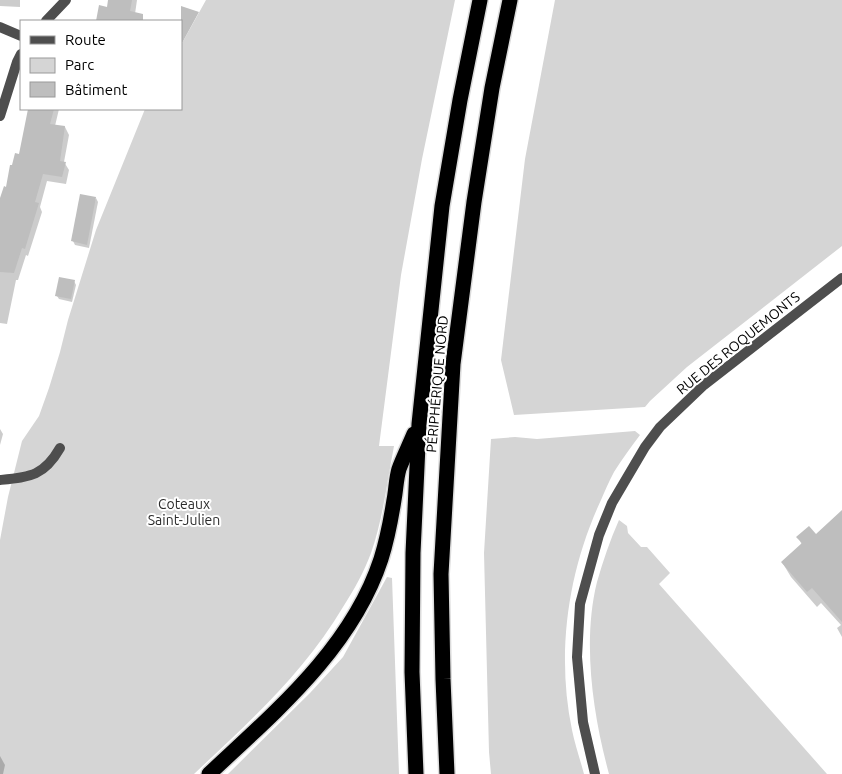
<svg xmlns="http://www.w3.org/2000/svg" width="842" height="774" viewBox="0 0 842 774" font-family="Ubuntu,sans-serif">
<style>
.green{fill:#d5d5d5}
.shadow{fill:#0003}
.building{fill:#bebebe}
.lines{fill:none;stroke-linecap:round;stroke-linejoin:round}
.highway-casing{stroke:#dbdbdb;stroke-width:18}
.street{stroke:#4e4e4e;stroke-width:10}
.highway{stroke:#000;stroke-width:15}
.labels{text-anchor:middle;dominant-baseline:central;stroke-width:4;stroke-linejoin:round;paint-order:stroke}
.street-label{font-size:14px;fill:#000;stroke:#fff}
.park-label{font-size:14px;fill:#2c2c2c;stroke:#fff}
</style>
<rect width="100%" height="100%" fill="#fff"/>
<g class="green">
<path d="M 206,0 L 455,0 L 422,159 L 401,275 L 379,446 L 394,446 C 387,482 383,519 371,553 C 364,572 354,590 343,607 C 304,673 249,722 194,774 L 0,774 L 0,540 L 8,497 L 22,441 L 39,416 L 49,388 L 60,352 L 68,320 L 96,230 L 145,109 L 181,109 L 181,45 Z"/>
<path d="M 555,0 L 842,0 L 842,246 L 687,367 L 650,401 L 645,407 L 514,415 L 501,360 L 525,159 Z"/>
<path d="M 635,431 L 640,435 C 631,447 622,459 614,472 C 609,481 605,491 601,500 C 568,571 556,653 572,730 C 575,745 580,759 584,774 L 491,774 L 489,752 L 484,553 L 491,439 L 515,437 L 537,439 Z"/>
<path d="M 619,520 L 627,526 L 628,533 L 641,547 L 647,547 L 670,573 L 659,584 L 827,774 L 609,774 C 593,715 582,642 597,582 C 603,561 610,540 619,520 Z"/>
<path d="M 387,577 L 392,578 L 399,774 L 228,774 L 310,693 L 343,657 Z"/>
</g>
<g class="shadow">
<path d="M 0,0 L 20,0 L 20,7 L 0,6 Z"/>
<path d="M 109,0 L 137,0 L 134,21 L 97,21 L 100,7 L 108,8 Z"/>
<path d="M 30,109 L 59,109 L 55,126 L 65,127 L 69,135 L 64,162 L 69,170 L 66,184 L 47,181 L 40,207 L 42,212 L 28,256 L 26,255 L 18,280 L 16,280 L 7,324 L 0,323 L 0,202 L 7,189 L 13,167 L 20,156 Z"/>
<path d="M 96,198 L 98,202 L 89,248 L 75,245 L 73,241 Z"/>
<path d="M 74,281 L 76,285 L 72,302 L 59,299 L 57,296 Z"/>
<path d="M 0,429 L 3,434 L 0,445 Z"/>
<path d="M 842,512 L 842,637 L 837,628 L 841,625 L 821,603 L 817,607 L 791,577 L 782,562 L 802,545 L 798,537 L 816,535 Z"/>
<path d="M 0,756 L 5,765 L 3,774 L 0,774 Z"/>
</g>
<g class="building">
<path d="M 108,0 L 132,0 L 130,11 L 143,14 L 143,21 L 96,21 L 99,5 L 107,7 Z"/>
<path d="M 181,6 L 199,12 L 181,45 Z"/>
<path d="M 28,109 L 54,109 L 50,124 L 65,126 L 60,161 L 66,162 L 62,177 L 43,174 L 35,202 L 39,203 L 25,249 L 22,248 L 14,273 L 0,272 L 0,198 L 4,186 L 6,187 L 10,165 L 12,165 L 15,153 L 19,154 Z"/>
<path d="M 80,194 L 96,197 L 87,245 L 71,241 Z"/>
<path d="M 59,277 L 75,280 L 71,299 L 55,296 Z"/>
<path d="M 842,510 L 842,622 L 812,588 L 807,592 L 781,562 L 802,543 L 796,537 L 809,526 L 816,534 Z"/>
</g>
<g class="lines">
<defs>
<g id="highway">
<path d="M 209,774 C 275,712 352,648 381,559 C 387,540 391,519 394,500 C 396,490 396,479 399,469 C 403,458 409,446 414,434"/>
<path d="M 416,774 L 412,672 L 413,553 L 419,424 L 442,206 L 460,100 L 480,0"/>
<path d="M 447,774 L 443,679 L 441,574 L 453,364 L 474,202 L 492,88 L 510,0"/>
</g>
</defs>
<use href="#highway" class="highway-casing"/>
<g class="street">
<path d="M 46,21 L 66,0"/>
<path d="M 0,27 L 21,36"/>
<path d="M 0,116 L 17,62 L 21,54"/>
<path d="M 0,480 C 30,477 44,476 60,448"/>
<path d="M 595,774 L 583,722 L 577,657 L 580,604 L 599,535 L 612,503 L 645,447 L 660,427 L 704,385 L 842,278"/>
</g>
<use href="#highway" class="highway"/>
</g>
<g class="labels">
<g class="street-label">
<text transform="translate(738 343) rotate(-39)">RUE DES ROQUEMONTS</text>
<text transform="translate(437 384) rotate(-85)">PÉRIPHÉRIQUE NORD</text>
</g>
<g class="park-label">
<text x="184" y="504">Coteaux<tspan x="184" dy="16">Saint-Julien</tspan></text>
</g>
</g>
<rect x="20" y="20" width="162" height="90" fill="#ffffff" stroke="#999999"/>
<rect x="30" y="36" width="25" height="8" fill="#4e4e4e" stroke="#999999"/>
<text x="65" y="45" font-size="15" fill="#000000">Route</text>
<rect x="30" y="58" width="25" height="15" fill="#d5d5d5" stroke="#999999"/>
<text x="65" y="70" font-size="15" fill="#000000">Parc</text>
<rect x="30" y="82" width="25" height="15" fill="#bebebe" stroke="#999999"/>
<text x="65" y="95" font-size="15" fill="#000000">Bâtiment</text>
</svg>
